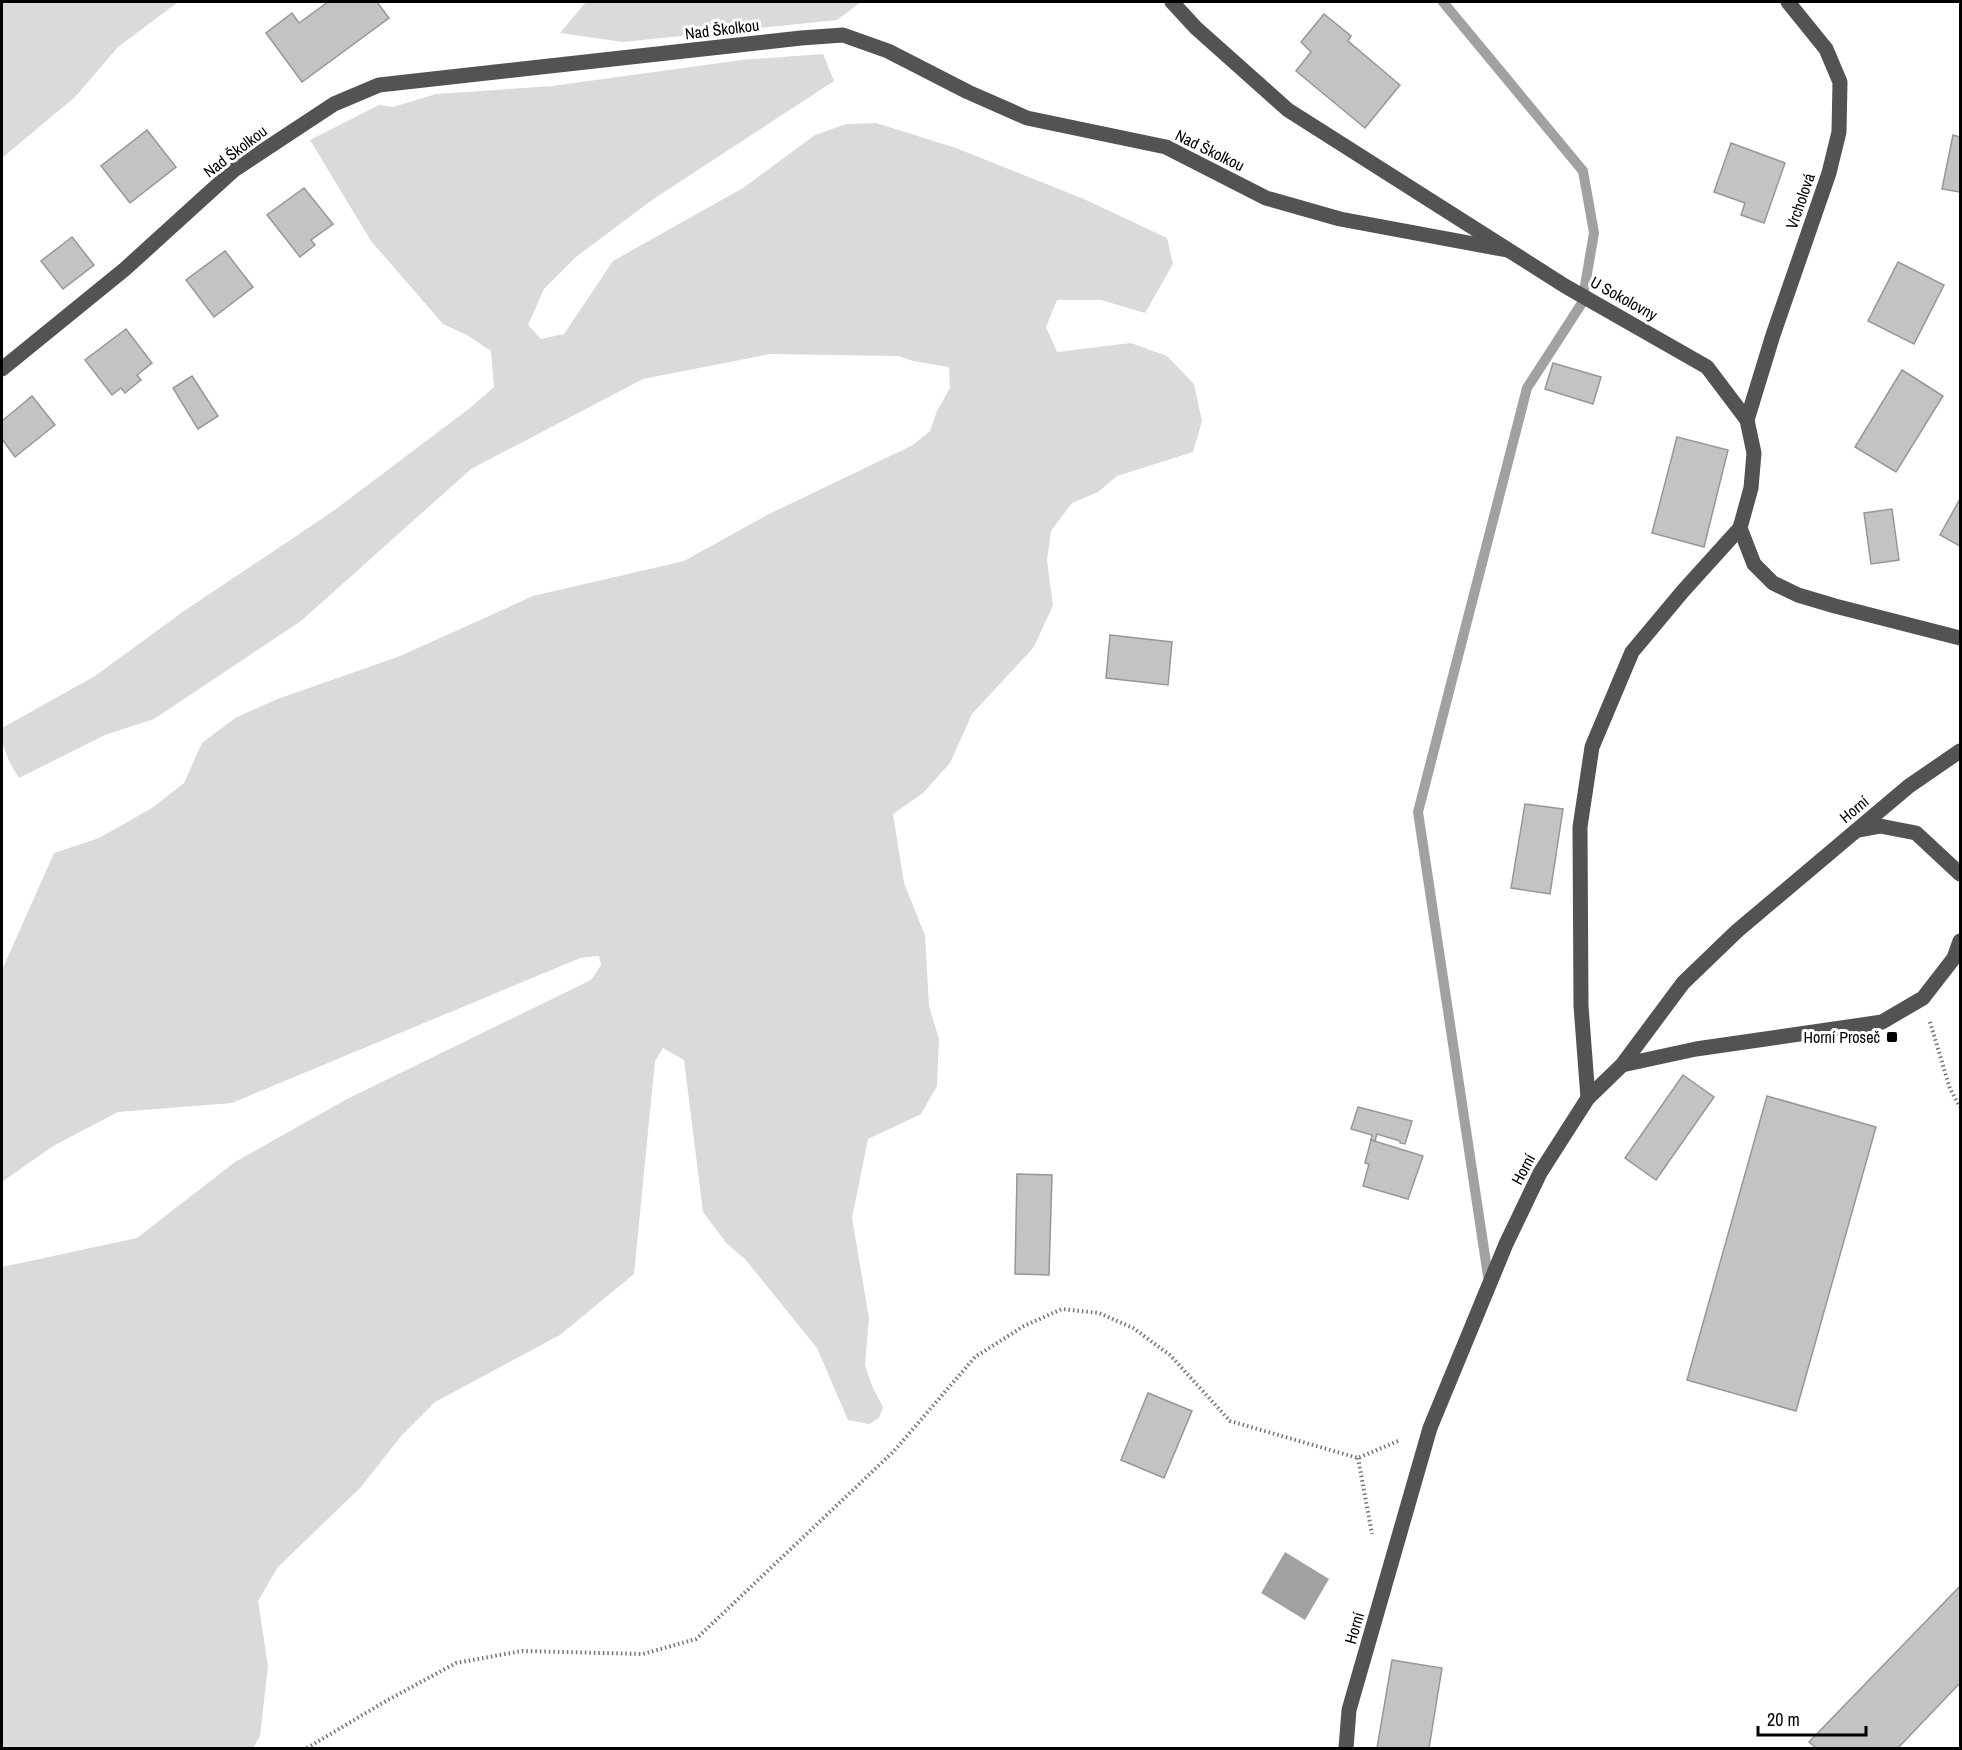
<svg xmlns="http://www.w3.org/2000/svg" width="1962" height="1750" viewBox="0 0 1962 1750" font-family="'Archivo Narrow',sans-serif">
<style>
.green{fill:#dadada}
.water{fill:#a1a1a1}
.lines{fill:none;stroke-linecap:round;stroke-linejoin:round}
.stream{stroke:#a1a1a1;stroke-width:10}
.building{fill:#c3c3c3;stroke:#979797;stroke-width:1.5}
.path{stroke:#757575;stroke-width:4;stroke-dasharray:1.5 3;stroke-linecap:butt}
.minor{stroke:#535353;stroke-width:15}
.poi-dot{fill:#000;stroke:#fff;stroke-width:2}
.labels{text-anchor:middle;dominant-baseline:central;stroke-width:6;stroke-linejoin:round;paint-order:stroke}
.street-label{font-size:16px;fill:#000;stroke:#fff}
.poi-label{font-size:16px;fill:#000;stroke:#fff;text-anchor:end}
</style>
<rect width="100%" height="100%" fill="#fff"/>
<g class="green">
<path d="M 2,2 L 178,2 L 118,47 L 75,97 L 2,158 Z"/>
<path d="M 586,2 L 861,2 L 837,20 L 623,42 L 560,33 Z"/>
<path d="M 823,54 L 834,81 L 652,200 L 576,257 L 544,289 L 528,325 L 541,339 L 564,334 L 613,261 L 743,188 L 815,135 L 846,124 L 876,123 L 956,148 L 1084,199 L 1167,238 L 1173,264 L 1145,313 L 1101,300 L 1057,300 L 1046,327 L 1057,352 L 1131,343 L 1167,356 L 1194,384 L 1202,421 L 1193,452 L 1117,476 L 1098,492 L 1072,503 L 1051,531 L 1047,561 L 1053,605 L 1034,647 L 972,714 L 950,763 L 923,793 L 893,814 L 904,883 L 925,935 L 929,1006 L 939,1039 L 937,1086 L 921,1114 L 868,1139 L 852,1218 L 869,1318 L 865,1365 L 872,1386 L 883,1407 L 879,1418 L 869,1424 L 848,1420 L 817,1348 L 745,1259 L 727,1244 L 703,1212 L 684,1060 L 663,1048 L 655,1061 L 634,1274 L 560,1335 L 435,1402 L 402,1435 L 361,1487 L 278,1567 L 258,1601 L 268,1666 L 260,1736 L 253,1748 L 2,1748 L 2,1267 L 137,1238 L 235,1162 L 347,1099 L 591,980 L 601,965 L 599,956 L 580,958 L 232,1103 L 118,1112 L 53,1146 L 2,1182 L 2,970 L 54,853 L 99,838 L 152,808 L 184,783 L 202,743 L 235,718 L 275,700 L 400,656 L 533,596 L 684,561 L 767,515 L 913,445 L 930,431 L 937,411 L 950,388 L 949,367 L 913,361 L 899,356 L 770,354 L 643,379 L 471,469 L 301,621 L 154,719 L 105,735 L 19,778 C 9,762 1,748 2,728 L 95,676 L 184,611 L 332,512 L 470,408 L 494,387 L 491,351 L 467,335 L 443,324 L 371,241 L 310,140 L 379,105 L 393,107 L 436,94 L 552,86 L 742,60 Z"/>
</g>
<path class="water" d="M 1285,1552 L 1329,1579 L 1305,1620 L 1261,1593 Z"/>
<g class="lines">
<path class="stream" d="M 1443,2 L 1583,171 L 1594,233 L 1582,303 L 1527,388 L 1418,812 L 1488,1276"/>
</g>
<g class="building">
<path d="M 328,2 L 377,2 L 389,18 L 302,82 L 266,33 L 292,13 L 299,23 Z"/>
<path d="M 1324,14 L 1351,36 L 1348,41 L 1400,85 L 1365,128 L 1296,71 L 1311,52 L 1301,42 Z"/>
<path d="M 147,130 L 176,167 L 130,203 L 101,166 Z"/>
<path d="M 1953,135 L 1960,137 L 1960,192 L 1942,189 Z"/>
<path d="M 1731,143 L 1785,163 L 1764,223 L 1741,215 L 1745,203 L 1714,192 Z"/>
<path d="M 304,188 L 333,224 L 311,240 L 315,245 L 300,257 L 267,215 Z"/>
<path d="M 72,237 L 94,265 L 63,289 L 41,261 Z"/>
<path d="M 225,251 L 253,287 L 214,317 L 186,280 Z"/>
<path d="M 1898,262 L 1944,285 L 1914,344 L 1868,321 Z"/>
<path d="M 126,329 L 152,363 L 137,375 L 141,380 L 125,393 L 121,388 L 112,395 L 85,360 Z"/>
<path d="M 1553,363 L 1601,377 L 1593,404 L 1545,389 Z"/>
<path d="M 1902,370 L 1943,396 L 1896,472 L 1855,447 Z"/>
<path d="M 192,376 L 218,416 L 198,429 L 173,388 Z"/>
<path d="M 32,396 L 55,425 L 15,457 L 2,439 L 2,421 Z"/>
<path d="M 1677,437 L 1728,450 L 1704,547 L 1652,533 Z"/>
<path d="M 1960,499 L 1960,546 L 1940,535 Z"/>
<path d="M 1892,509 L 1899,560 L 1871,564 L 1864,513 Z"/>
<path d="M 1110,635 L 1172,642 L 1168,685 L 1106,678 Z"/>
<path d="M 1525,804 L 1563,809 L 1550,894 L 1511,888 Z"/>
<path d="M 1683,1075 L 1714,1097 L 1656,1180 L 1625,1158 Z"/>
<path d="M 1767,1096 L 1876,1127 L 1796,1411 L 1687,1380 Z"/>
<path d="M 1358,1107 L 1412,1121 L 1405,1144 L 1400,1143 L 1400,1141 L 1377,1134 L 1375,1141 L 1371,1140 L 1372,1135 L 1351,1129 Z"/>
<path d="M 1371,1140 L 1423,1156 L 1408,1199 L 1363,1186 L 1369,1164 L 1365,1163 Z"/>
<path d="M 1017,1174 L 1052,1175 L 1049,1275 L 1015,1274 Z"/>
<path d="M 1148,1393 L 1192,1411 L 1164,1478 L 1121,1460 Z"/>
<path d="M 1960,1586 L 1960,1683 L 1898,1748 L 1816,1748 L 1809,1742 Z"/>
<path d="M 1392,1660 L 1442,1668 L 1429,1748 L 1377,1748 Z"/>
</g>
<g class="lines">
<g class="path">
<path d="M 1930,1022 L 1950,1089 L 1960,1107"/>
<path d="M 1358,1458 L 1372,1534"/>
<path d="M 307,1748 L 386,1701 L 456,1663 L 522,1651 L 643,1654 L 696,1639 L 894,1451 L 975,1357 L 1024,1326 L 1062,1309 L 1099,1313 L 1133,1328 L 1170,1355 L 1230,1421 L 1358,1458 L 1398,1441"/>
</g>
<g class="minor">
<path d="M 1172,2 L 1196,28 L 1288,110 L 1565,286 L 1707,367 L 1747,420 L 1754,453 L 1751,488 L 1740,528 L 1754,564 L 1773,583 L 1798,595 L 1835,606 L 1960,638"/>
<path d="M 2,369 L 125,269 L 234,170 L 334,104 L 379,85 L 801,38 L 843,35 L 888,51 L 968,92 L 1027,118 L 1166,147 L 1266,198 L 1340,219 L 1507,250"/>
<path d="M 1747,420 L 1773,335 L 1829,173 L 1839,132 L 1840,82 L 1826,49 L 1788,2"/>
<path d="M 1858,830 L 1880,826 L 1916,833 L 1960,874"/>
<path d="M 1622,1065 L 1696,1049 L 1882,1022 L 1923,998 L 1954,958 L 1960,941"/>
<path d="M 1588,1098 L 1581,1006 L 1580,827 L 1592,747 L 1632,652 L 1683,591 L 1740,528"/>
<path d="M 1346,1748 L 1349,1710 L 1430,1428 L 1506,1244 L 1540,1173 L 1588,1098 L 1622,1065 L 1683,983 L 1737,931 L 1909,786 L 1960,751"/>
</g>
</g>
<rect class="poi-dot" x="1886" y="1031" width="12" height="12" rx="3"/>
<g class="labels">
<g class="street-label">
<text transform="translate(722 29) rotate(-7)">Nad Školkou</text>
<text transform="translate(1210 150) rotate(26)">Nad Školkou</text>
<text transform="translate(235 151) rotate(-37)">Nad Školkou</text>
<text transform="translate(1800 201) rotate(-71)">Vrcholová</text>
<text transform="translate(1624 298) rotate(29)">U Sokolovny</text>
<text transform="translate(1854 809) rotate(-40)">Horní</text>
<text transform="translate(1523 1169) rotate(-62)">Horní</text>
<text transform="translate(1354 1628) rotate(-74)">Horní</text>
</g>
<g class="poi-label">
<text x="1880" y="1037">Horní Proseč</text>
</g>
</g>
<rect width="1962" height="1750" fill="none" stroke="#000000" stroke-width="6"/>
<path d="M1758 1726v9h108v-9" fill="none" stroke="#000000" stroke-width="3"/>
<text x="1767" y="1726" font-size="18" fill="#000000" stroke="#ffffff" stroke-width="4.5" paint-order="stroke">20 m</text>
</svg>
